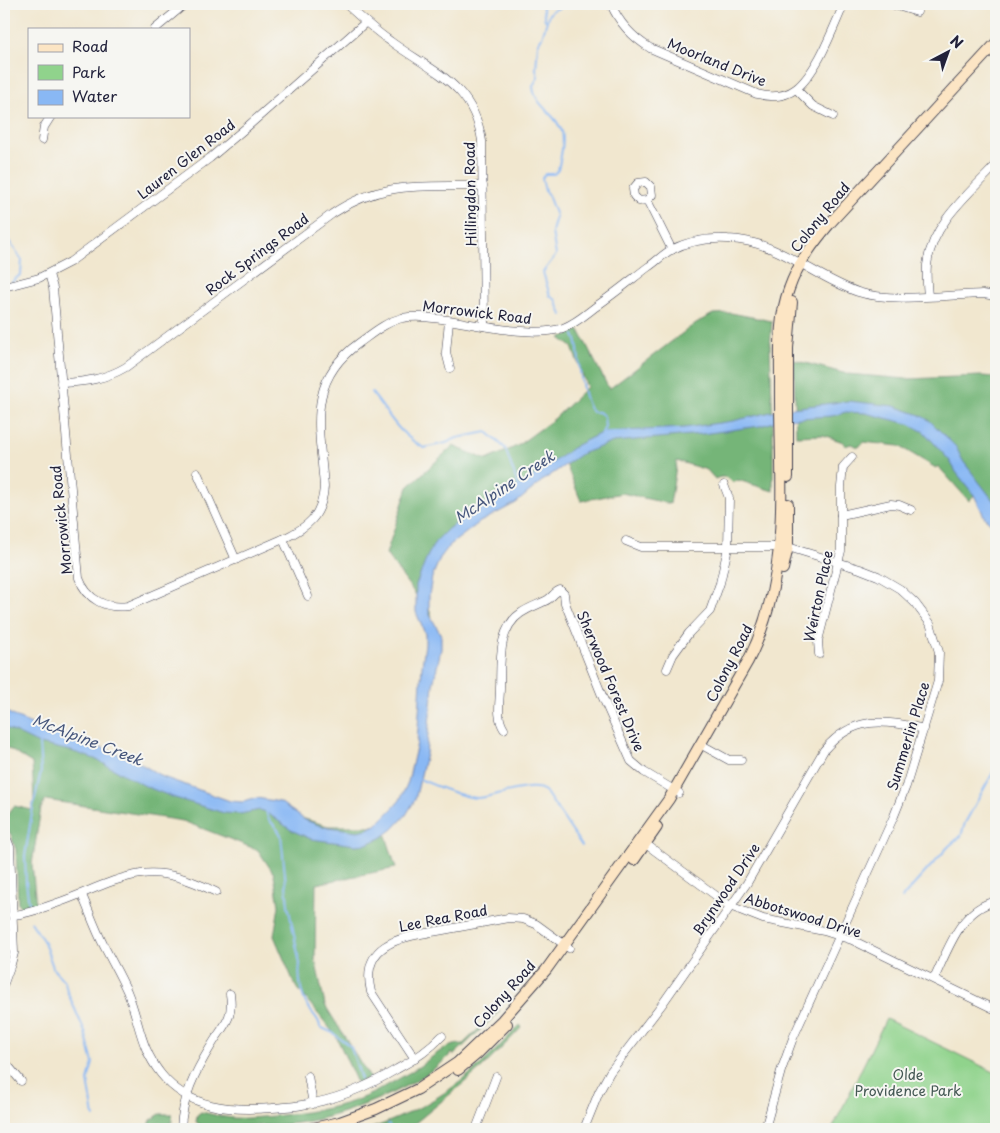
<svg xmlns="http://www.w3.org/2000/svg" width="1000" height="1133" viewBox="0 0 1000 1133" font-family="'Playpen Sans',sans-serif">
<style>
.green{fill:#90d38c;stroke:#597a64}
.forest{fill:#74b578;stroke:#4b6c5a}
.water{fill:#89b8f4;stroke:#566d98}
.lines{fill:none;stroke-linecap:round;stroke-linejoin:round}
.stream{stroke:#89b8f4;stroke-width:2}
.street-casing{stroke:#414051;stroke-width:9}
.secondary-casing{stroke:#414051;stroke-width:12}
.street{stroke:#fff;stroke-width:8}
.secondary{stroke:#fce5c4;stroke-width:10}
.labels{text-anchor:middle;dominant-baseline:central;stroke-width:4;stroke-linejoin:round;paint-order:stroke}
.street-label{font-size:14px;fill:#22223b;stroke:#f6f6f2}
.park-label{font-size:14px;fill:#435753;stroke:#f6f6f2}
.water-label{font-size:15px;font-style:italic;fill:#46567c;stroke:#f6f6f2}
</style>
<rect width="100%" height="100%" fill="#f6f6f2"/>
<filter id="ink" filterUnits="userSpaceOnUse"><feTurbulence type="fractalNoise" baseFrequency=".02" numOctaves="2"/><feDisplacementMap in="SourceGraphic" scale="10" xChannelSelector="R" yChannelSelector="G"/><feConvolveMatrix kernelMatrix="1 2 1 2 8 2 1 2 1" color-interpolation-filters="sRGB"/></filter>
<filter id="wash" filterUnits="userSpaceOnUse"><feTurbulence type="fractalNoise" baseFrequency=".0096" numOctaves="4" result="noise"/><feDisplacementMap in="SourceGraphic" scale="20" xChannelSelector="R" yChannelSelector="G"/><feGaussianBlur stdDeviation="1.12" result="paint"/><feColorMatrix in="noise" values="0 0 0 0 0 0 0 0 0 0 0 0 0 0 0 0 0 1.4 0 .05"/><feComposite in="paint" operator="in"/></filter>
<g filter="url(#wash)">
<rect width="100%" height="100%" fill="#f1e7cf"/>
<path class="green" d="M 886,1019 L 996,1073 L 996,1129 L 832,1129 Z"/>
<g class="forest">
<path d="M 731,313 L 772,321 L 770,347 L 773,427 L 773,491 L 738,480 L 733,483 C 728,477 723,475 715,479 L 707,470 L 677,461 L 670,504 L 622,493 L 581,501 L 565,462 L 441,541 L 423,590 L 432,617 L 386,554 L 408,487 L 453,446 L 487,460 L 517,446 L 554,419 L 587,387 L 572,347 L 560,338 L 579,330 L 609,389 L 696,323 L 713,314 Z"/>
<path d="M 794,360 L 847,374 L 907,379 L 982,376 L 994,377 L 996,379 L 996,507 L 979,489 L 969,501 L 938,466 L 936,468 L 899,446 L 863,442 L 859,447 L 851,444 L 845,446 L 843,442 L 823,435 L 796,436 Z"/>
<path d="M 4,721 L 214,801 L 272,809 L 328,826 L 383,826 L 396,868 L 316,884 L 315,959 L 325,1005 L 370,1078 L 357,1083 L 336,1036 L 295,985 L 274,936 L 279,906 L 274,874 L 258,850 L 183,821 L 46,800 L 41,808 L 32,864 L 36,905 L 23,909 L 18,904 L 16,850 L 11,835 L 4,825 L 4,819 L 14,806 L 32,810 L 34,799 L 32,763 L 4,746 Z"/>
<path d="M 499,1010 L 500,1011 L 454,1055 L 452,1053 C 436,1070 413,1083 392,1093 C 371,1102 350,1111 327,1117 C 287,1128 244,1126 202,1126 L 196,1122 L 197,1115 L 201,1112 C 211,1114 222,1117 232,1118 C 246,1119 260,1117 274,1116 C 310,1112 344,1108 377,1091 C 391,1083 406,1075 420,1066 C 434,1056 445,1044 463,1044 Z"/>
<path d="M 520,1025 L 522,1027 L 483,1067 L 408,1129 L 370,1129 C 406,1116 442,1098 471,1073 C 488,1059 504,1041 520,1025 Z"/>
<path d="M 160,1114 L 172,1114 L 172,1122 L 166,1126 L 149,1126 L 151,1120 Z"/>
</g>
<path class="water" d="M 848,401 L 894,406 L 920,415 L 930,421 L 956,447 L 963,461 L 996,504 L 996,528 L 985,518 L 974,495 L 956,472 L 950,461 L 924,432 L 909,424 L 865,413 L 846,412 L 832,416 L 785,419 L 760,426 L 702,434 L 613,442 L 581,454 L 542,481 L 516,503 L 480,522 L 450,545 L 440,558 L 432,577 L 429,595 L 429,613 L 441,635 L 441,649 L 433,685 L 426,754 L 415,800 L 406,815 L 393,829 L 381,838 L 367,844 L 356,845 L 311,839 L 291,830 L 266,812 L 260,810 L 240,814 L 224,813 L 175,798 L 147,787 L 95,759 L 71,751 L 39,744 L 4,727 L 4,710 L 17,718 L 51,732 L 88,742 L 136,761 L 163,777 L 230,801 L 243,802 L 257,798 L 280,802 L 305,820 L 321,826 L 358,831 L 367,829 L 376,825 L 394,807 L 400,800 L 408,782 L 417,743 L 422,666 L 425,644 L 425,634 L 416,612 L 416,585 L 428,555 L 435,542 L 449,528 L 519,486 L 577,445 L 603,432 L 684,428 L 733,421 L 784,409 Z"/>
<g class="lines">
<g class="stream">
<path d="M 542,4 L 545,20"/>
<path d="M 4,234 L 22,260 L 21,274 L 12,282"/>
<path d="M 562,315 L 556,300 L 550,296 L 543,272 L 556,255 L 552,232 L 556,216 L 548,195 L 545,191 L 542,178 L 545,174 L 554,174 L 558,170 C 560,159 565,143 562,132 C 557,114 534,106 533,86 L 538,77 L 536,69 L 538,44 L 542,37 L 549,14 L 553,10 L 569,4"/>
<path d="M 574,335 C 579,345 578,352 579,362 C 580,375 584,402 592,412 L 599,412 L 604,416 L 605,427 L 602,433"/>
<path d="M 371,392 C 391,416 396,432 424,448 L 446,443 L 457,438 L 487,432 L 505,448 L 519,488"/>
<path d="M 419,779 C 434,785 462,798 478,798 C 495,797 531,781 545,791 L 582,846"/>
<path d="M 266,810 C 268,824 276,824 281,835 L 288,905 L 300,964 C 298,977 301,996 308,1007 C 312,1014 320,1019 320,1027 L 333,1033 L 351,1047 L 361,1079"/>
<path d="M 902,898 L 949,846 L 961,836 L 965,823 L 996,767"/>
<path d="M 29,903 L 26,883 L 25,856 L 33,807 L 41,771 L 39,744"/>
<path d="M 31,922 L 44,942 L 54,970 L 65,982 L 67,991 L 85,1032 L 93,1063 L 88,1080 L 94,1117"/>
<path d="M 388,1124 L 392,1129"/>
</g>
</g>
</g>
<g filter="url(#ink)">
<g class="lines">
<defs>
<g id="street">
<path d="M 346,4 C 360,17 374,30 390,41 C 432,72 473,83 482,141 L 484,326"/>
<path d="M 611,4 C 619,23 632,37 650,48 L 757,94 C 791,103 805,84 820,57 C 829,40 836,22 844,4"/>
<path d="M 891,4 L 917,12"/>
<path d="M 155,29 L 185,4"/>
<path d="M 796,89 L 813,106 L 833,116"/>
<path d="M 42,140 L 44,127 L 51,116"/>
<path d="M 647,200 L 639,201 L 634,196 L 633,189 L 638,183 L 646,182 L 651,187 L 652,195 L 647,200 L 672,250"/>
<path d="M 49,274 L 53,288 L 79,578 C 87,600 106,609 128,606 L 283,539 C 308,527 322,516 324,487 C 320,429 305,382 359,343 C 373,333 386,322 402,318 C 418,315 433,318 448,320 C 480,325 533,338 563,328 C 577,323 587,313 598,305 C 615,293 631,280 648,267 C 656,262 663,254 671,250 C 688,241 710,238 728,239 C 777,240 814,277 858,292 C 891,303 947,295 983,294 L 996,296"/>
<path d="M 4,287 L 39,278 L 70,262 L 210,158 L 248,126 L 366,22"/>
<path d="M 928,296 C 927,286 926,276 927,265 C 932,223 969,194 996,165"/>
<path d="M 449,321 L 446,352 L 450,368"/>
<path d="M 61,383 C 85,382 106,379 126,367 L 332,214 C 382,180 425,187 483,186"/>
<path d="M 197,472 L 236,560"/>
<path d="M 841,515 L 891,504 L 899,505 L 911,510"/>
<path d="M 283,539 L 308,596"/>
<path d="M 626,541 L 641,547 L 788,547 L 860,569 L 878,576 L 900,589 L 915,603 L 930,623 L 939,652 L 938,681 L 906,786 L 894,816 L 793,1038 L 781,1071 L 765,1129"/>
<path d="M 819,654 L 818,641 L 841,551 L 841,487 L 843,467 L 852,457"/>
<path d="M 667,669 L 673,655 L 689,633 L 710,611 L 720,583 L 728,548 L 729,498 L 724,485"/>
<path d="M 504,729 C 496,717 500,702 500,688 C 501,663 497,629 521,613 C 528,608 537,605 545,601 C 551,599 554,592 560,590 L 564,594 L 565,603 L 603,698 L 631,761 L 644,772 L 679,793"/>
<path d="M 700,744 L 729,760 L 741,760"/>
<path d="M 4,832 L 10,847 L 14,953 L 11,964 L 4,983"/>
<path d="M 643,842 L 730,906 L 763,919 L 824,931 L 852,940 L 996,1010"/>
<path d="M 82,895 C 89,911 95,928 103,944 C 111,960 120,975 127,991 C 140,1022 139,1046 161,1074 C 189,1109 231,1111 272,1108 C 282,1107 292,1107 302,1105 C 337,1100 367,1087 397,1069 C 414,1060 429,1050 442,1036"/>
<path d="M 12,915 C 28,914 42,908 57,903 C 84,894 113,878 141,874 C 166,870 193,881 216,892"/>
<path d="M 934,979 C 948,950 960,909 996,901"/>
<path d="M 415,1059 L 371,992 C 359,940 406,937 443,930 C 465,926 487,922 508,918 L 523,919 L 536,924 L 569,948"/>
<path d="M 4,1061 L 21,1081"/>
<path d="M 308,1076 L 313,1104"/>
<path d="M 181,1129 C 182,1098 195,1072 211,1046 C 223,1025 234,1020 230,994"/>
<path d="M 476,1129 L 496,1077"/>
<path d="M 584,1129 L 599,1092 L 610,1072 L 663,1003 L 747,883 L 824,750 C 854,715 883,720 924,729"/>
</g>
<g id="secondary">
<path d="M 788,477 L 788,348 L 792,302"/>
<path d="M 783,569 L 788,547 L 788,504"/>
<path d="M 634,860 L 657,827"/>
<path d="M 458,1070 L 476,1055 L 507,1024"/>
<path d="M 309,1129 L 340,1122 L 376,1109 L 418,1089 L 457,1063 L 502,1020 L 546,970 L 669,799 L 748,661 C 793,573 779,477 780,382 C 780,351 778,318 789,289 C 798,263 814,242 831,222 L 996,43"/>
</g>
</defs>
<use href="#street" class="street-casing"/>
<use href="#secondary" class="secondary-casing"/>
<use href="#street" class="street"/>
<use href="#secondary" class="secondary"/>
</g>
</g>
<g class="labels">
<g class="street-label">
<text transform="translate(717 62) rotate(22)">Moorland Drive</text>
<text transform="translate(186 159) rotate(-38)">Lauren Glen Road</text>
<text transform="translate(470 194) rotate(-91)">Hillingdon Road</text>
<text transform="translate(820 217) rotate(-51)">Colony Road</text>
<text transform="translate(257 254) rotate(-37)">Rock Springs Road</text>
<text transform="translate(477 312) rotate(7)">Morrowick Road</text>
<text transform="translate(61 520) rotate(-96)">Morrowick Road</text>
<text transform="translate(818 596) rotate(-78)">Weirton Place</text>
<text transform="translate(729 663) rotate(-63)">Colony Road</text>
<text transform="translate(611 681) rotate(67)">Sherwood Forest Drive</text>
<text transform="translate(908 736) rotate(-73)">Summerlin Place</text>
<text transform="translate(726 889) rotate(-56)">Brynwood Drive</text>
<text transform="translate(803 915) rotate(17)">Abbotswood Drive</text>
<text transform="translate(443 918) rotate(-11)">Lee Rea Road</text>
<text transform="translate(504 994) rotate(-48)">Colony Road</text>
</g>
<g class="park-label">
<text x="908" y="1074">Olde<tspan x="908" dy="16">Providence Park</tspan></text>
</g>
<g class="water-label">
<text transform="translate(504 486) rotate(-34)">McAlpine Creek</text>
<text transform="translate(88 739) rotate(21)">McAlpine Creek</text>
</g>
</g>
<rect width="1000" height="1133" fill="none" stroke="#f6f6f2" stroke-width="20"/>
<rect x="28" y="28" width="162" height="90" fill="#f6f6f2" stroke="#a1a1a9"/>
<rect x="38" y="44" width="25" height="8" fill="#fce5c4" stroke="#a1a1a9"/>
<text x="72" y="52" font-size="15" fill="#22223b">Road</text>
<rect x="38" y="65" width="25" height="15" fill="#90d38c" stroke="#a1a1a9"/>
<text x="72" y="78" font-size="15" fill="#22223b">Park</text>
<rect x="38" y="90" width="25" height="15" fill="#89b8f4" stroke="#a1a1a9"/>
<text x="72" y="102" font-size="15" fill="#22223b">Water</text>
<g transform="translate(948 52) rotate(41)" stroke="#f6f6f2" stroke-width="4" paint-order="stroke">
<path d="M0-4L9 19L0 12L-9 19Z" fill="#22223b"/>
<text y="-8" font-size="14" font-weight="bold" text-anchor="middle" fill="#22223b">N</text>
</g>
</svg>
